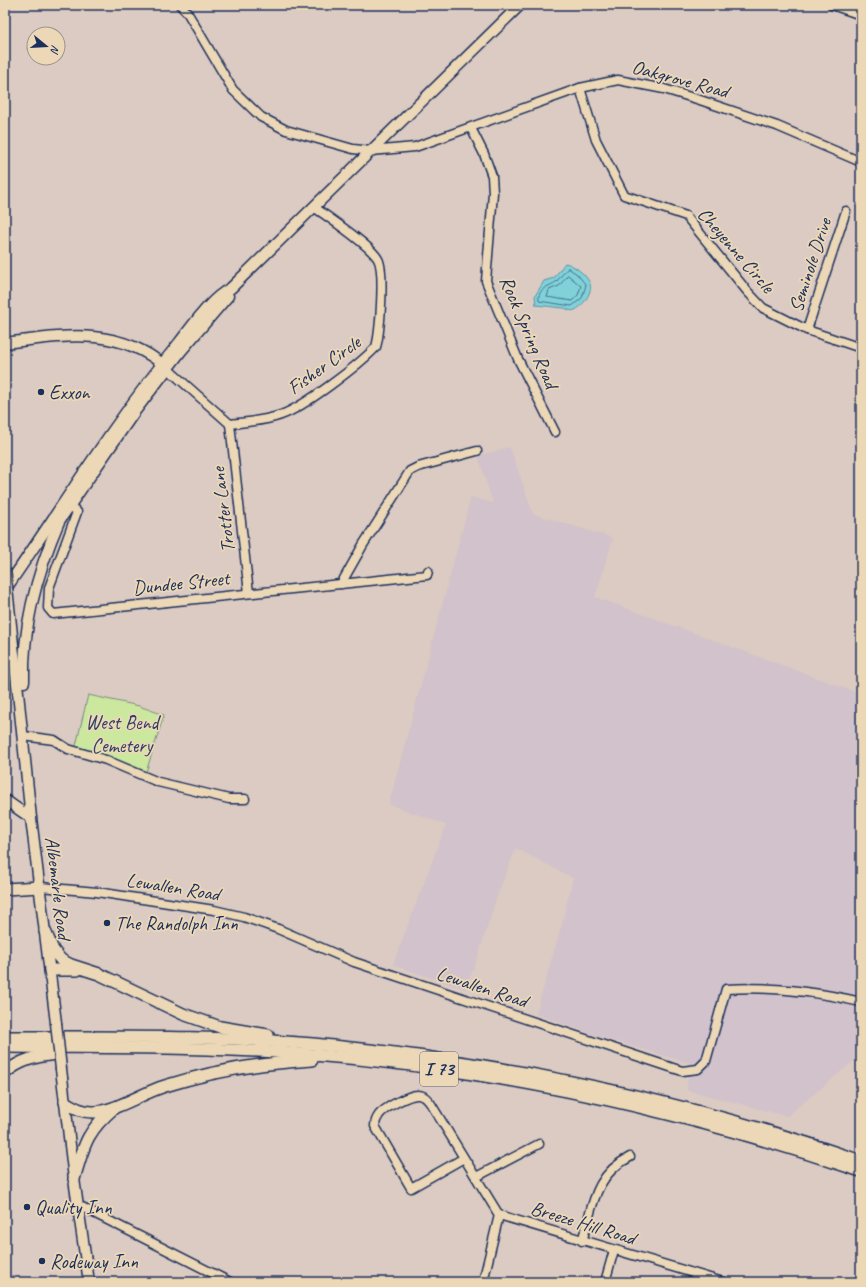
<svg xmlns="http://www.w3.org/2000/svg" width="866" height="1287" viewBox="0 0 866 1287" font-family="Caveat,sans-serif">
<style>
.built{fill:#d1c2cb}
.green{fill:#cce89f;stroke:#748c7e}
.water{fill:#81d2d8;stroke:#5891a7}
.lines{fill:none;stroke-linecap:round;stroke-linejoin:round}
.shore{stroke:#44708f;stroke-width:1}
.minor-casing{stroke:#1b2f5e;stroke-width:11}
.major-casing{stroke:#1b2f5e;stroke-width:13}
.highway-casing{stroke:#1b2f5e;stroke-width:14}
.minor{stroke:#ecd8b6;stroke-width:8}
.major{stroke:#ecd8b6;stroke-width:10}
.highway{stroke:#ecd8b6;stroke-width:11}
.major-bridge-casing{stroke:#1b2f5e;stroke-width:13;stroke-linecap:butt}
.major-bridge{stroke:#ecd8b6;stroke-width:10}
.poi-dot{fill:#1b2f5e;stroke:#ecd8b6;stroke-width:1.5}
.labels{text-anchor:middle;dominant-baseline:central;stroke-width:3.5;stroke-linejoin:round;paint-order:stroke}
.shield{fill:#ecd8b6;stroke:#5a6278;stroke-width:1}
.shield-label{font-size:19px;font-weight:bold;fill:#1b2f5e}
.street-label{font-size:20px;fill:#1b2f5e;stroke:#ecd8b6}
.poi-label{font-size:20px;fill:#1b2f5e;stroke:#ecd8b6;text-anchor:start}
.park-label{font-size:20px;fill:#2d4264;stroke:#ecd8b6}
</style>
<rect width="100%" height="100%" fill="#dccbc2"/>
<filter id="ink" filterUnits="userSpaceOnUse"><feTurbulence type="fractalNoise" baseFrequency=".025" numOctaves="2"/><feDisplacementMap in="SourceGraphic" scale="8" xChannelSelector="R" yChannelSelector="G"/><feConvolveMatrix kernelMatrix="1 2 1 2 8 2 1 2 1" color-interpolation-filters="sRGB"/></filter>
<g filter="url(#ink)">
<path class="built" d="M 510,447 L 533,514 L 613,538 L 595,597 L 861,694 L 861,1055 L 787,1116 L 687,1090 L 689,1063 L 598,1036 L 536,1014 L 562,924 L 573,878 L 516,848 L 497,896 L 477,959 L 465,989 L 393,965 L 446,825 L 389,804 L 471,497 L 493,503 L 478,456 Z"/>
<path class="green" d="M 88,695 L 139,706 L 164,715 L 146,772 L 75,750 Z"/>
<path class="water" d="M 565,263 C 573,264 588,276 590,284 C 593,292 582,307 575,310 C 571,312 568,309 564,308 C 554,307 545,306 536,305 L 535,296 L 544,281 L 554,278 Z"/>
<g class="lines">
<g class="shore">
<path d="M 568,268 L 577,274 L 586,285 L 582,298 L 572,306 L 539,301 C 537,287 552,286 557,281 C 561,276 564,272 568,268 Z"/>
<path d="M 568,275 L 581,286 L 578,295 L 572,301 L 547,297 L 549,290 L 559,286 Z"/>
</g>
<defs>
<g id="minor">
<path d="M 180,5 L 187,12 L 233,90 L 261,117 L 286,130 L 353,149 L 371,151 L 415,147 L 580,88 L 618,80 L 664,89 L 700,100 L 777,126 L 861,162"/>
<path d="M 832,5 L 861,15"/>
<path d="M 580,88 L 596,140 L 624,195 L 686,216 L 747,291 L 763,308 L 807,330 L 861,348"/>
<path d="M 471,128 L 484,154 L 492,176 L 493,193 L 486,281 L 518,359 L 555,432"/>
<path d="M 807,330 L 846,211"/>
<path d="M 168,369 L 230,424"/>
<path d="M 230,424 C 247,422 265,421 281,415 C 304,407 359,365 376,347 C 380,333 385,271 378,259 C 370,245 329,218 314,207"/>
<path d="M 230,424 L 249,593"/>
<path d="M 70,505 L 77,512 L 49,588 L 48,608 L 53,614 L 427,575 L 428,571"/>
<path d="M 341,584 L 363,545 L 410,471 L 418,467 L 477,451"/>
<path d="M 23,736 L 54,740 L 68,749 L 106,760 L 158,782 L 229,799 L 245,799"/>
<path d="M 40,887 L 97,892 L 214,910 L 244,917 L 278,929 L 354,962 L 682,1071 L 698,1069 L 706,1061 L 726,989 C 770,986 818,992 861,1002"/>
<path d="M 464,1158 L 411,1188 L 375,1126 C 375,1121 376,1119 379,1115 C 384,1108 410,1094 418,1095 C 424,1095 427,1099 431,1104 L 499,1215 L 723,1282"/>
<path d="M 476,1177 L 539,1144"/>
<path d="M 78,1205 L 230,1282"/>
<path d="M 582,1241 C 593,1206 594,1175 630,1157"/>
<path d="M 483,1282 L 499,1215"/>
<path d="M 605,1282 L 614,1250"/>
</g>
<g id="major">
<path d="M 5,343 C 63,336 117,325 166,367"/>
<path d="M 57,524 L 135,411 L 181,351 L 228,296"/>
<path d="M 5,590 C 62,507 115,421 179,343 C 194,324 210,299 231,288 L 520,5"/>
<path d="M 10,616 L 31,818 L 56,1023"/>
<path d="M 24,682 C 22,625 38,570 60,519"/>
<path d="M 5,800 L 31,818"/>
<path d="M 61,1069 L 74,1179 L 89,1282"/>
</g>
<g id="highway">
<path d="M 5,889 L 40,887"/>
<path d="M 45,931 L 53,950 L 61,960 L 71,965 L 99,974 L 183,1014 L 220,1027 L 268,1035"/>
<path d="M 50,970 L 77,970"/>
<path d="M 5,1037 C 114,1037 224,1035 333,1046 C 513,1064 690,1102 861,1161"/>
<path d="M 5,1047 C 104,1048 203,1046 302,1054 C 493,1068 680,1110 861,1171"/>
<path d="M 5,1073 C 20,1060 37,1056 56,1054"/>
<path d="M 65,1102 C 75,1108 84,1113 96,1112 C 120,1109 142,1093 165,1086 C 213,1071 261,1063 312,1060"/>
<path d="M 74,1179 C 84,1145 86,1132 114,1108"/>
</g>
</defs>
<use href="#minor" class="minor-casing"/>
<use href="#major" class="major-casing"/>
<use href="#highway" class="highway-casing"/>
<use href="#minor" class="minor"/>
<use href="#major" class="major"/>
<use href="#highway" class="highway"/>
<defs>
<g id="major-bridge">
<path d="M 5,569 L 10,616"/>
<path d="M 56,1023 L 61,1069"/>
</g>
</defs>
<use href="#major-bridge" class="major-bridge-casing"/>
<use href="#major-bridge" class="major-bridge"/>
</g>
</g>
<g class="poi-dot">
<circle cx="41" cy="392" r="4"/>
<circle cx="107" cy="923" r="4"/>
<circle cx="27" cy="1207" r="4"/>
<circle cx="42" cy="1261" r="4"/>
</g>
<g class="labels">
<rect class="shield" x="420" y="1052" width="38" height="34" rx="3"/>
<g class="shield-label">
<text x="439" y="1069">I 73</text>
</g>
<g class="street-label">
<text transform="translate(680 79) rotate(15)">Oakgrove Road</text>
<text transform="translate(736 250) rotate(49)">Cheyenne Circle</text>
<text transform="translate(810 265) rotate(-72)">Seminole Drive</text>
<text transform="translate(529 332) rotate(67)">Rock Spring Road</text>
<text transform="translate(324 365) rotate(-36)">Fisher Circle</text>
<text transform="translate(223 510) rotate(-97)">Trotter Lane</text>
<text transform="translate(181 583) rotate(-6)">Dundee Street</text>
<text transform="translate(173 887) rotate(9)">Lewallen Road</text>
<text transform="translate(58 888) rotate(83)">Albemarle Road</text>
<text transform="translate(482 987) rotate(18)">Lewallen Road</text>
<text transform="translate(583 1223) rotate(17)">Breeze Hill Road</text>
</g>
<g class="poi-label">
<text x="49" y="392">Exxon</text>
<text x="115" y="923">The Randolph Inn</text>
<text x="35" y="1207">Quality Inn</text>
<text x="50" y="1261">Rodeway Inn</text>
</g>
<g class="park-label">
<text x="122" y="722">West Bend<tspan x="122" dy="23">Cemetery</tspan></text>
</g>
</g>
<rect width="866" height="1287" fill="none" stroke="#ecd8b6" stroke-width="20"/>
<rect x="10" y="10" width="846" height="1267" fill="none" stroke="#1b2f5e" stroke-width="1.5" filter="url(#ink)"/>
<g transform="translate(46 46) rotate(108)"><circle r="19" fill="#ecd8b6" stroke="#989493"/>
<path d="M0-3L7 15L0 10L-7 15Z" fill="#1b2f5e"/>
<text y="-6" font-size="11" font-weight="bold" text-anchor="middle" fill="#1b2f5e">N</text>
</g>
</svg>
